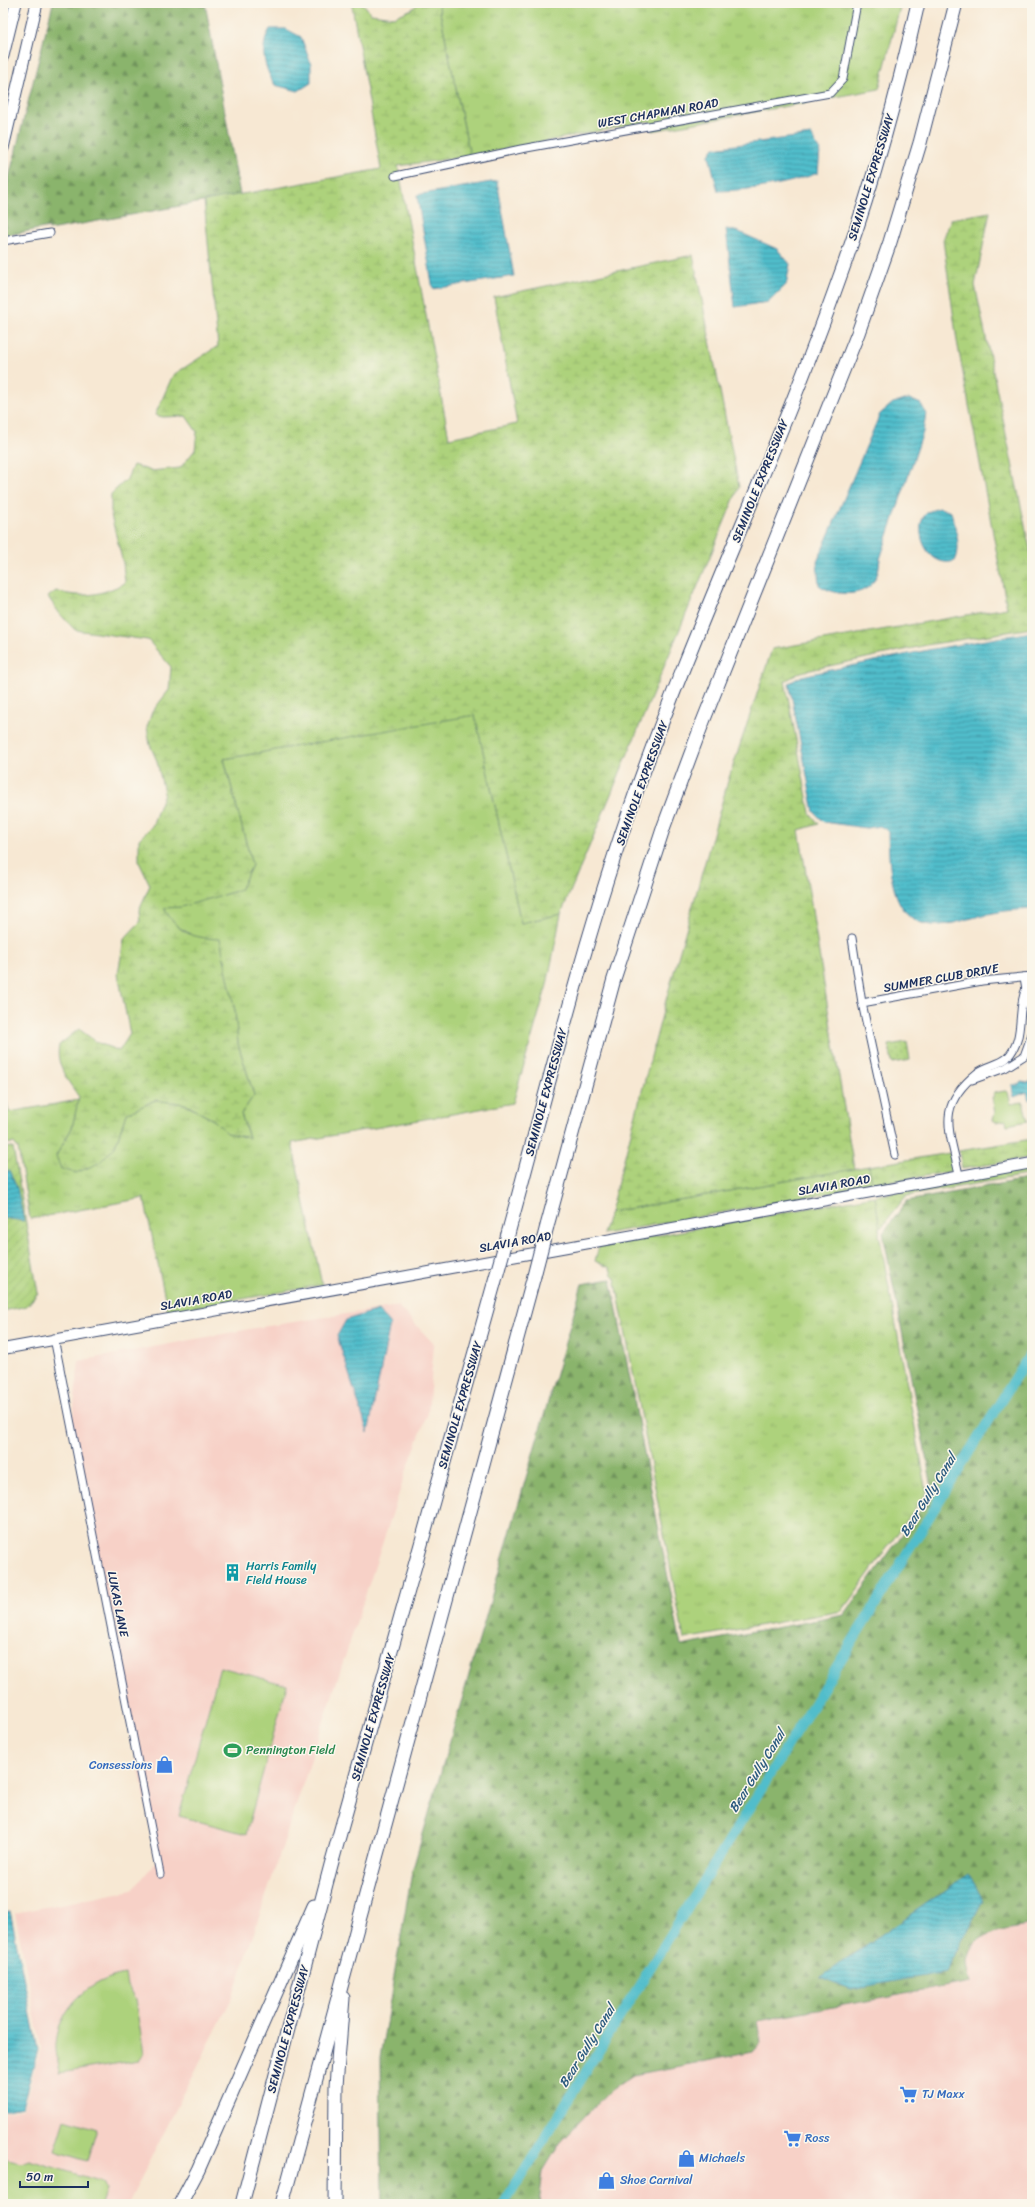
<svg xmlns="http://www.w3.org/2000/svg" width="1035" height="2207" viewBox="0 0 1035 2207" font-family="Sriracha,sans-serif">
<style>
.built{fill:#f7d1c7}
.grass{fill:url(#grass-tufts);stroke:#64806d}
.forest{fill:url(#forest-firs);stroke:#527265}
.wetland{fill:url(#wetland-marsh);stroke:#64806d}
.park{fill:url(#park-dots);stroke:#64806d}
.garden{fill:url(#garden-furrows);stroke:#64806d}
.pitch{fill:#add27c;stroke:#64806d}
.water{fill:url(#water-rules);stroke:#367694}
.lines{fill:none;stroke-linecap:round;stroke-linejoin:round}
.canal{stroke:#51bdcb;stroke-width:10}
.street-casing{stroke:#3c4b70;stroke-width:9}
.secondary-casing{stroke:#3c4b70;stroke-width:12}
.primary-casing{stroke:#3c4b70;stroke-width:13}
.highway-casing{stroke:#3c4b70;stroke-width:15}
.street{stroke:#fff;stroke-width:7}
.secondary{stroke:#fff;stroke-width:10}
.primary{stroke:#fff;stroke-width:11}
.highway{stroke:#fff;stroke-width:13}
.highway-bridge-casing{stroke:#3c4b70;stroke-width:15;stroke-linecap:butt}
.highway-bridge{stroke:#fff;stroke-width:13}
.labels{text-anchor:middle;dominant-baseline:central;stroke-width:3;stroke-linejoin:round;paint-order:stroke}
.street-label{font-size:12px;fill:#1b2f5e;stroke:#fbf7ec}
.culture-label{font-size:12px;fill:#0d838f;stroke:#fbf7ec;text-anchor:start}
.leisure-label{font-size:12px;fill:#27864d;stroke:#fbf7ec;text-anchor:start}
.shop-label{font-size:12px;fill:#366cbe;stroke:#fbf7ec;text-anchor:start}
.water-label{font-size:13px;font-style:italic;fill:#2b5a7f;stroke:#fbf7ec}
</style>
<defs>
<pattern id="grass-tufts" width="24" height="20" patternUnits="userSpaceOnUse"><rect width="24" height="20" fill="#add27c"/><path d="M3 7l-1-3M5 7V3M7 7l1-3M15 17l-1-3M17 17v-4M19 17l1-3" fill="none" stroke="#94b56e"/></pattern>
<pattern id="forest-firs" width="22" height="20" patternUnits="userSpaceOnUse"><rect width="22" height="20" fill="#8ab46c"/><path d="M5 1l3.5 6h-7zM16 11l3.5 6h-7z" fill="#70935c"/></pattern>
<pattern id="wetland-marsh" width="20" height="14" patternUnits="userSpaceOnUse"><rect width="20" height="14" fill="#add27c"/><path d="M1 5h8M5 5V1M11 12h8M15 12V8" fill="none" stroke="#94b56e"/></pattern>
<pattern id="park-dots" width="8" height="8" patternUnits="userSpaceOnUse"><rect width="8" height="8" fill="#add27c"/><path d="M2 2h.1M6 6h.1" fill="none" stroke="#94b56e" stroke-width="1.8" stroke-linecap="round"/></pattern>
<pattern id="garden-furrows" width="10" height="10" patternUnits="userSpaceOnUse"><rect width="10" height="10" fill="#add27c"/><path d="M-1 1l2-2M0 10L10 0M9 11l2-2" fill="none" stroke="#94b56e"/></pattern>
<pattern id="water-rules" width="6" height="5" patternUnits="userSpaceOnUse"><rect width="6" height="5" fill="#51bdcb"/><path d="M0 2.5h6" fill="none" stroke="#429aa8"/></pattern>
</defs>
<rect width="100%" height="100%" fill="#fbf7ec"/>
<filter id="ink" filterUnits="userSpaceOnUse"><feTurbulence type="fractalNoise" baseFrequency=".025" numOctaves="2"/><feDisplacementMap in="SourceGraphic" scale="8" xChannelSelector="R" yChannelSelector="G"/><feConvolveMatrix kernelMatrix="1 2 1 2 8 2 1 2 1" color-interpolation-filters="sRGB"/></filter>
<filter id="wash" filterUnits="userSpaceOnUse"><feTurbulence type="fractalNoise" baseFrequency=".012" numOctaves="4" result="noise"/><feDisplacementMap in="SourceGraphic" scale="16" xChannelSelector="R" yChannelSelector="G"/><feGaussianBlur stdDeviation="0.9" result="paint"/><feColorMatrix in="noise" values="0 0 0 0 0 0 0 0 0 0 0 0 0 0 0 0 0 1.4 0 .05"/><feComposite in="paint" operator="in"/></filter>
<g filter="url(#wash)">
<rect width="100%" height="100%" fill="#f7e8d3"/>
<g class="built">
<path d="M 398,1306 L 434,1344 L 428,1413 L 406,1472 L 233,1996 L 128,2204 L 3,2204 L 3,2113 L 23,2109 L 41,2048 L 15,1913 L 133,1890 L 157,1860 L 72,1426 L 79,1361 L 255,1328 Z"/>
<path d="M 1032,1924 L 1032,2204 L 539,2204 L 543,2171 L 562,2140 L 607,2093 L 633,2075 L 753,2052 L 761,2043 L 757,2021 L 971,1982 L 967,1962 L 971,1949 L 980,1938 L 995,1931 Z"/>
</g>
<g class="grass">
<path d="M 438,3 L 901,3 L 879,89 L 652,131 L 650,121 L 470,156 Z"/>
<path d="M 475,714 L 521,923 L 561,914 L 547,985 L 513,1103 L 292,1143 L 322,1285 L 168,1312 L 144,1198 L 30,1219 L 18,1148 L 14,1143 L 3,1144 L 3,1086 L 9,1112 L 79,1100 L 72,1128 L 56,1156 L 115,1147 L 126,1114 L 155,1100 L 184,1104 L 215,1121 L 227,1133 L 249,1137 L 241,1114 L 254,1095 L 238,1044 L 235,1011 L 227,979 L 225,959 L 199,939 L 173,924 L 164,908 L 181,906 L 240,890 L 252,865 L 224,759 Z"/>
<path d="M 869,1166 L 873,1185 L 603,1234 L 610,1212 Z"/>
<path d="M 875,1196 L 880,1229 L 879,1234 L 927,1492 L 842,1611 L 684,1639 L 615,1278 L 612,1275 L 610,1268 L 595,1261 L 599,1246 Z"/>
</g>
<g class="forest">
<path d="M 53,3 L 205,3 L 240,195 L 49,230 L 49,227 L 3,236 L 3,201 Z"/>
<path d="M 1032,1178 L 1032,1924 C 1008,1929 972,1930 967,1961 C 967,1967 970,1976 971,1982 L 757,2021 L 761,2043 L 753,2052 L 633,2075 L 607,2093 L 562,2140 L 543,2171 L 539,2204 L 382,2204 L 380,2058 L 412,1872 L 582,1284 L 611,1279 L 681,1646 L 844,1615 L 933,1492 L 883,1233 L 907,1201 Z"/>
</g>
<g class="wetland">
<path d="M 355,3 L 363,3 L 371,14 L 394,17 L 412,9 L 419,3 L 438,3 L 470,156 L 398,166 L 449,438 L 517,424 L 494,297 L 693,255 L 739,487 L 561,914 L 521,923 L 475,715 L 224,759 L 252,865 L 240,890 L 181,907 L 164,908 C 178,933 191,938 220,939 L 235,1011 L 238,1044 L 254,1095 L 241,1114 L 249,1138 L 227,1133 L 215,1121 L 185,1104 L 155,1100 L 126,1114 L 115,1147 L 99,1163 L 76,1173 L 61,1169 L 56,1156 L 72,1128 L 79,1097 C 68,1081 55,1065 59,1045 L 79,1029 L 96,1042 L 119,1051 L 130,1034 L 118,974 L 124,939 L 140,922 L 139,910 L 150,885 L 139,862 L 139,839 L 152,826 L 164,793 L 157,761 L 150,745 L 147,727 L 152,712 L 169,690 L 171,667 L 148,640 L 75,630 L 60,614 L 48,597 L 56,591 C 82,599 101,595 125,583 L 123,563 L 111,515 L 111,494 L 127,479 L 133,465 L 151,471 L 180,468 L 195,450 L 197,432 L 186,416 L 163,417 L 155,415 L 173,375 L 218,346 L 204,201 L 381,169 L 352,6 Z"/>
<path d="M 990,212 L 975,285 L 1032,559 L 1032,628 L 927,645 L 801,672 L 785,681 L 810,813 L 819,824 L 799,830 L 854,1169 L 610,1212 L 666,1000 L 728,781 L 772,649 L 1007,608 L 957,341 L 943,240 L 951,219 Z"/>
<path d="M 1032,1139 L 1032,1157 L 962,1169 L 959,1151 Z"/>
<path d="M 950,1153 L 953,1171 L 873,1185 L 869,1166 Z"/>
<path d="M 1032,1168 L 1032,1174 L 906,1196 L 880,1229 L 875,1196 Z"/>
</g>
<path class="park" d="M 907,1042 L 910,1060 L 892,1063 L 889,1045 Z"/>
<path class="garden" d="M 13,1147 L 38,1293 L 27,1306 L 3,1311 L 3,1148 Z"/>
<g class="pitch">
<path d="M 1005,1091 L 1008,1092 L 1011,1104 L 1023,1102 L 1028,1121 L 1007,1125 L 1006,1120 L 996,1122 L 993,1120 L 995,1113 L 992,1097 L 994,1096 L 993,1093 Z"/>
<path d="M 220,1667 L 287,1685 L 246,1834 L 179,1816 Z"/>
<path d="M 125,1974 L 127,1986 L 135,2000 L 144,2053 L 139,2060 L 60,2073 C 59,2064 55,2052 56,2043 C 60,2006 90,1980 125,1974 Z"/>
<path d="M 65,2119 L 97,2129 L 87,2161 L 55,2151 Z"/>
<path d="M 3,2159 L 21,2163 L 29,2160 L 103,2182 L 106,2189 L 101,2204 L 3,2204 Z"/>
</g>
<g class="water">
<path d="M 270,29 L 286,29 L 301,37 L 311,64 L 311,83 L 298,91 L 275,85 C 264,68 259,48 270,29 Z"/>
<path d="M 811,135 L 820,151 L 818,173 C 785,185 753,190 718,191 L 709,155 L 714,148 Z"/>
<path d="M 497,181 L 514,276 L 433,289 L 417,195 Z"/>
<path d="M 726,229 L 739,232 L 777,249 L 790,264 L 786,285 L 768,302 L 735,307 Z"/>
<path d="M 909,399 L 921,404 L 926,413 L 923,432 L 880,559 C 879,564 879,572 876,577 C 867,599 834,596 819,585 L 817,562 L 880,414 L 893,403 Z"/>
<path d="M 940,508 L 951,512 C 955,526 962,548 955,561 C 925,570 911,524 928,512 C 931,510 937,509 940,508 Z"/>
<path d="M 1032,632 L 1032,909 C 1019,910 1005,910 993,913 C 975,916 957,924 939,925 C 889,928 889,865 888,831 L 880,826 L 866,828 L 824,822 L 814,812 L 789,683 L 802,676 L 928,650 Z"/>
<path d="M 1030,1081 L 1032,1081 L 1032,1099 L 1029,1100 L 1027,1092 L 1014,1097 L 1012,1085 L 1019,1085 L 1021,1082 L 1028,1083 Z"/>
<path d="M 9,1170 L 17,1188 L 24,1221 L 3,1218 L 3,1174 Z"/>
<path d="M 378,1310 L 390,1324 L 368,1433 L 337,1336 L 346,1320 Z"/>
<path d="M 969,1874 L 983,1900 L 946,1972 L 851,1989 L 820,1977 Z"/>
<path d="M 10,1911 L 38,2050 L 22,2107 L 3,2111 L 3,1912 Z"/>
</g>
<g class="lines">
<path class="canal" d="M 504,2204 L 1032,1351"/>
</g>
</g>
<g filter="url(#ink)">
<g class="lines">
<defs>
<g id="street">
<path d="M 395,176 L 521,149 L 830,93 L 843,79 L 857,3"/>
<path d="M 3,241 L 50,233"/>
<path d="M 852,938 L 862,1003 L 895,1155"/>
<path d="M 1024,977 L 1032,1027"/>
<path d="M 862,1003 L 982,981 L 1032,976"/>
<path d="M 972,1080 L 1005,1068 L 1024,1056 L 1032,1034"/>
<path d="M 959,1175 C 950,1130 935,1107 977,1073 C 985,1066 999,1065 1007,1058 C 1026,1039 1016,1010 1026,988"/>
<path d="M 54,1338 L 160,1874"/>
</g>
<path id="secondary" d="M 3,1349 L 1032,1163"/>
<g id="primary">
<path d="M 3,56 L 16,3"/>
<path d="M 3,148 L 37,3"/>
</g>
<g id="highway">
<path d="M 547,1226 L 614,979 L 664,826 L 702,724 L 858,333 L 890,242 L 920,143 L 956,3"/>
<path d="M 508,1234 C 548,1087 584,939 635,795 C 697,621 777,453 839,279 C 872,189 897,96 918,3"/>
<path d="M 180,2204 L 198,2170 L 314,1906"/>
<path d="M 242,2204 L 331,1865 L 494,1284"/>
<path d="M 282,2204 L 534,1276"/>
<path d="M 335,2204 L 336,2086 L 343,1998"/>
</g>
</defs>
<use href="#street" class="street-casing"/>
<use href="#secondary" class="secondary-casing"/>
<use href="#primary" class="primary-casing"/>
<use href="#highway" class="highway-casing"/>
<use href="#street" class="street"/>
<use href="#secondary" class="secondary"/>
<use href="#primary" class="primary"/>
<use href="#highway" class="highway"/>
<defs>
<g id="highway-bridge">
<path d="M 534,1276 L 547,1226"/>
<path d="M 494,1284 L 508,1234"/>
</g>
</defs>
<use href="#highway-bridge" class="highway-bridge-casing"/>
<use href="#highway-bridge" class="highway-bridge"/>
</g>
</g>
<defs>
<symbol id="building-bare" viewBox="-9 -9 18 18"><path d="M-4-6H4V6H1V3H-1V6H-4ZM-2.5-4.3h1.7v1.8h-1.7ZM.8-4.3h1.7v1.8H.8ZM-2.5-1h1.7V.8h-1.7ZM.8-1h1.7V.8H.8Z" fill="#0f9aa8" stroke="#fbf7ec" stroke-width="2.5" paint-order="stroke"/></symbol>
<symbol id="stadium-bare" viewBox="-9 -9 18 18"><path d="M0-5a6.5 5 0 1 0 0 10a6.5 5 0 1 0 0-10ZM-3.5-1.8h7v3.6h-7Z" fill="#2e9e5b" stroke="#fbf7ec" stroke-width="2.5" paint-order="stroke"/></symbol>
<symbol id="shop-bare" viewBox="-9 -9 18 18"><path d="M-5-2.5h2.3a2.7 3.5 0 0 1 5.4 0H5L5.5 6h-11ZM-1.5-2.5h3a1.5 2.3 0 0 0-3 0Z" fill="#3f7fe0" stroke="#fbf7ec" stroke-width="2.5" paint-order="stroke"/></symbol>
<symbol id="supermarket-bare" viewBox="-9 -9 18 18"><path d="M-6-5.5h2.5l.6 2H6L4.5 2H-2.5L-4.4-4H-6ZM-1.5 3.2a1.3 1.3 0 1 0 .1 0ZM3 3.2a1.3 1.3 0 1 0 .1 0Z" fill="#3f7fe0" stroke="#fbf7ec" stroke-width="2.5" paint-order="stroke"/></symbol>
</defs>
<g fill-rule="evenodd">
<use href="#building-bare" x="220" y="1560" width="25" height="25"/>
<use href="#stadium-bare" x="220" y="1738" width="25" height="25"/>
<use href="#shop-bare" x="152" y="1752" width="25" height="25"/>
<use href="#supermarket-bare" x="896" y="2082" width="25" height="25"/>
<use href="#supermarket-bare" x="780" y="2126" width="25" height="25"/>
<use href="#shop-bare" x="674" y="2146" width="25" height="25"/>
<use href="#shop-bare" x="594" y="2168" width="25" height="25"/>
</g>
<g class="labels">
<g class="street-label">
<text transform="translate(658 113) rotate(-10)">WEST CHAPMAN ROAD</text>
<text transform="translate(871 177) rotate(-73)">SEMINOLE EXPRESSWAY</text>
<text transform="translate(760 481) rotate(-68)">SEMINOLE EXPRESSWAY</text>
<text transform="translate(642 783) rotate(-70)">SEMINOLE EXPRESSWAY</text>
<text transform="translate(941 978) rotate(-10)">SUMMER CLUB DRIVE</text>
<text transform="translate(546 1092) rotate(-75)">SEMINOLE EXPRESSWAY</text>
<text transform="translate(834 1185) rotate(-10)">SLAVIA ROAD</text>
<text transform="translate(515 1242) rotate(-10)">SLAVIA ROAD</text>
<text transform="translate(196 1300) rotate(-10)">SLAVIA ROAD</text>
<text transform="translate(460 1405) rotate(-74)">SEMINOLE EXPRESSWAY</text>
<text transform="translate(118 1604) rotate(79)">LUKAS LANE</text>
<text transform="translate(373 1717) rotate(-74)">SEMINOLE EXPRESSWAY</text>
<text transform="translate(288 2029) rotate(-75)">SEMINOLE EXPRESSWAY</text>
</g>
<g class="culture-label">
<text x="246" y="1566">Harris Family<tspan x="246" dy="14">Field House</tspan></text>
</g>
<g class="leisure-label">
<text x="246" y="1750">Pennington Field</text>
</g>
<g class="shop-label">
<text x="152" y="1765" text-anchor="end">Consessions</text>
<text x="922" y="2094">TJ Maxx</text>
<text x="805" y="2138">Ross</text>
<text x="699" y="2158">Michaels</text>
<text x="620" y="2180">Shoe Carnival</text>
</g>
<g class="water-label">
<text transform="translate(928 1495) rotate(-58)">Bear Gully Canal</text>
<text transform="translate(757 1771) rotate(-58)">Bear Gully Canal</text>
<text transform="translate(587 2046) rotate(-58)">Bear Gully Canal</text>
</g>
</g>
<rect width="1035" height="2207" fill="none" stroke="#fbf7ec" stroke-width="16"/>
<path d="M20 2181v6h68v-6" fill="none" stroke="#1b2f5e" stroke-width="2"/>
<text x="26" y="2181" font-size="12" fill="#1b2f5e" stroke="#fbf7ec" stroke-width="3" paint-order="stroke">50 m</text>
</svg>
